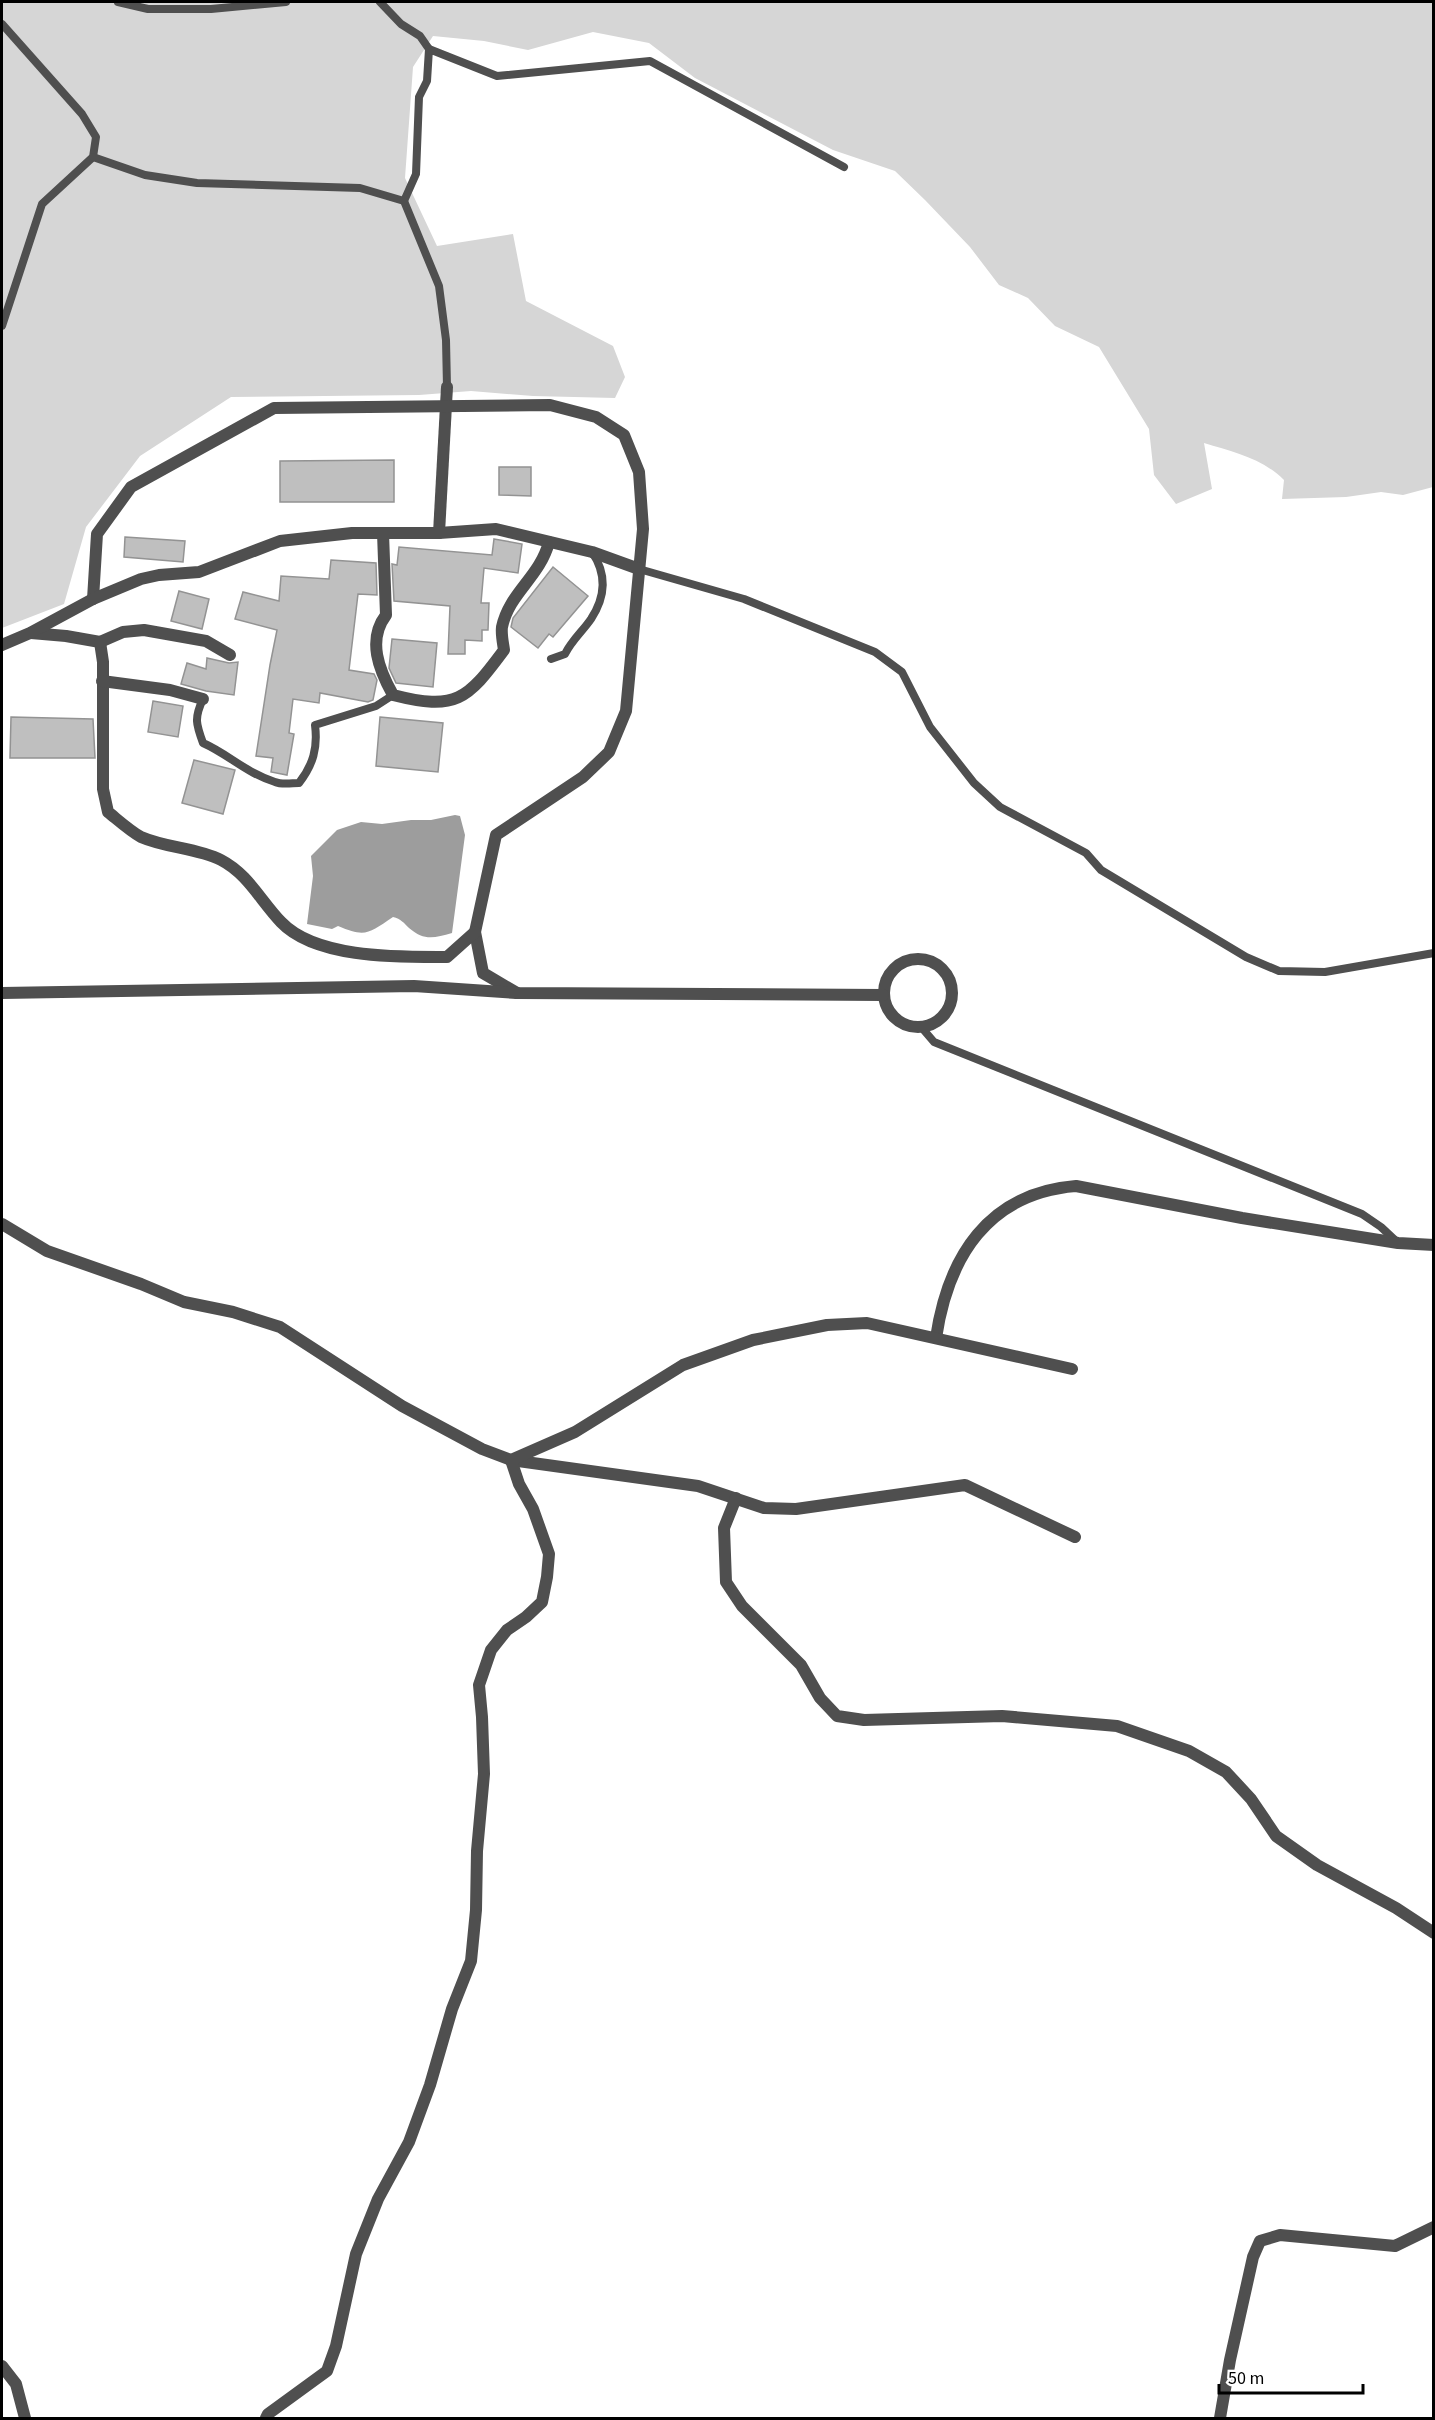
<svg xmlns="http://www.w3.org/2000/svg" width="1435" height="2420" viewBox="0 0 1435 2420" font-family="'Source Sans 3',sans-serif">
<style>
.green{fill:#d6d6d6}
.water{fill:#9d9d9d}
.building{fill:#bfbfbf;stroke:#939393;stroke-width:1.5}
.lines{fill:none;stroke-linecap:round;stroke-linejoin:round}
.service{stroke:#4f4f4f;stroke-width:8}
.minor{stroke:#4f4f4f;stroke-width:12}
</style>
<rect width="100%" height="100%" fill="#fff"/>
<path class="green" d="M 2,2 L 1433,2 L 1433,487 L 1403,495 L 1381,492 L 1346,497 L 1282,499 L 1284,480 C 1262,458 1233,452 1204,443 L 1212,489 L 1176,504 L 1154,475 L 1149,429 L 1099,347 L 1055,326 L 1028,298 L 999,285 L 970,247 L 925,200 L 895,171 L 833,150 L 695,78 L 649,43 L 593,32 L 528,50 L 484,41 L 433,36 L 413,67 L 405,178 L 437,246 L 513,234 L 526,301 L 613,346 L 625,377 L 615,398 L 533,396 L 471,391 L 419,395 L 231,397 L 140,456 L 86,527 L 64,604 L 2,628 Z"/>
<path class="water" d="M 455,815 L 460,816 L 465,835 L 452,933 C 434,938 424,941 409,928 C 404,923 401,919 393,917 C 369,933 366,938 338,926 L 332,929 L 307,924 L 313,876 L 311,856 L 337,830 L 361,822 L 382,824 L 411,820 L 431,820 Z"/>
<g class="building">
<path d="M 394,460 L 394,502 L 280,502 L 280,461 Z"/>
<path d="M 499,467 L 531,467 L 531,496 L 499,495 Z"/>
<path d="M 125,537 L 185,541 L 183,562 L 124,557 Z"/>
<path d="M 494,539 L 522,544 L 518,573 L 484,568 L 481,603 L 489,603 L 488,630 L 482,630 L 482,641 L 465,640 L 465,654 L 448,654 L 450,606 L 394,601 L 392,564 L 397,565 L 399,547 L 492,555 Z"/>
<path d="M 331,560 L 376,563 L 377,595 L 358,594 L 349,670 L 374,674 L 377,680 L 373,700 L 368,702 L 320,693 L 319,703 L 293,699 L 289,733 L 294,734 L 287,775 L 271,772 L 273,758 L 256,756 L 270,665 L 277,630 L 235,619 L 243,592 L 279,601 L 281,576 L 329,579 Z"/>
<path d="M 553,567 L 588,596 L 553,637 L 549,634 L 538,648 L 511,627 L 513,618 Z"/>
<path d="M 179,591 L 209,599 L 202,629 L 171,621 Z"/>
<path d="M 392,639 L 437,643 L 433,687 L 396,683 L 389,668 Z"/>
<path d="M 207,658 L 229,663 L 238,662 L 234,695 L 206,691 L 181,684 L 187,663 L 206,669 Z"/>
<path d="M 153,701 L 183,706 L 178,737 L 148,732 Z"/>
<path d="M 11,717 L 93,719 L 95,758 L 10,758 Z"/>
<path d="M 380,717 L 443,723 L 438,772 L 376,766 Z"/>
<path d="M 194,760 L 235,770 L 223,814 L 182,803 Z"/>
</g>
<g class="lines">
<g class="service">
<path d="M 118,2 L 148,9 L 211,9 L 286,2"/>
<path d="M 380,2 L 401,24 L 420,36 L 429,49"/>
<path d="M 2,24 L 82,114 L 96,137 L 93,157 L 42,204 L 2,326"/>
<path d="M 93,157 L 145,175 L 197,183 L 360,188 L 404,201 L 439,286 L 446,340 L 447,387"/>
<path d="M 404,201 L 416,174 L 419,97 L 427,81 L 429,49 L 497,76 L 650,61 L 844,167"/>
<path d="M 639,569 L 744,599 L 875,652 L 902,672 L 930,727 L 974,783 L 1000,807 L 1086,853 L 1101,870 L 1246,957 L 1279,971 L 1325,972 L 1434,953"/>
<path d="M 551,659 L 565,654 C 572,640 582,632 591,619 C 606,596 607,574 592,552"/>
<path d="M 203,699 C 194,718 196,724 203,743 C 228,754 248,774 275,782 C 282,785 292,783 299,783 C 313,765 318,748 315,725 L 376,706 L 393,695"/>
<path d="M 922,1028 L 934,1042 L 1362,1214 L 1381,1227 L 1397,1242"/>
</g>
<g class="minor">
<path d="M 383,533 L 386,615 C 367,640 379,670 393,695 C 456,711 467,700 504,650 C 503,643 501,634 502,627 C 509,593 540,577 549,542"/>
<path d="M 439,533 L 447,387"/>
<path d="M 93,599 L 97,534 L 131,487 L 274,408 L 550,405 L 596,417 L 624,435 L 639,472 L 643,529 L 626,711 L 609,752 L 583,777 L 496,835 L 475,932 L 483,973 L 517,993"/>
<path d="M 31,633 L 66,636 L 100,642 L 103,662 L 103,789 L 108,812 C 118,820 130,831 141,837 C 166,848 197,848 221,860 C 248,874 260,900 281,922 C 316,959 400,957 447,957 L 475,932"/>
<path d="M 100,642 L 123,632 L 144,630 L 206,641 L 230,655"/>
<path d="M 2,645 L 30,633 L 93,599 L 141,579 L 159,575 L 199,572 L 280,541 L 352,533 L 439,533 L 496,529 L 592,552 L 639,569"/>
<path d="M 102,681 L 170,690 L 203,699"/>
<circle cx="918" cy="993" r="34"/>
<path d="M 2,993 L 414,986 L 517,993 L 883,995"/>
<path d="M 2,1224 L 47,1251 L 141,1284 L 184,1302 L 233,1312 L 280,1327 L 402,1406 L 482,1449 L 511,1460 L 698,1486 L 764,1508 L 796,1509 L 965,1485 L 1075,1537"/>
<path d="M 936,1338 C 948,1257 988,1193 1076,1186 L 1242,1218 L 1398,1243 L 1434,1245"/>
<path d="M 736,1498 L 724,1528 L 726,1582 L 742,1606 L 801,1665 L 820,1698 L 837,1716 L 864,1720 L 1002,1716 L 1117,1726 L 1189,1751 L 1226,1772 L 1251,1799 L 1276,1836 L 1317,1865 L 1396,1908 L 1434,1933"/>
<path d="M 2,2366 L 16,2384 L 25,2418"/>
<path d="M 266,2418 L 268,2414 L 327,2371 L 336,2346 L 356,2254 L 378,2199 L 409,2142 L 430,2085 L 452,2009 L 471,1961 L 476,1910 L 477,1851 L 484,1774 L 482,1717 L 479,1685 L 491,1650 L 507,1630 L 526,1617 L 542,1602 L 547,1577 L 549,1554 L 533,1509 L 519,1484 L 511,1460 L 575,1432 L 683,1365 L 753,1340 L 827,1325 L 867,1323 L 1072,1369"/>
<path d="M 1220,2418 L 1230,2360 L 1253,2257 L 1260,2241 L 1280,2235 L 1395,2246 L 1434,2227"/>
</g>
</g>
<rect width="1435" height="2420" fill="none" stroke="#000000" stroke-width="6"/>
<path d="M1219 2384v9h144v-9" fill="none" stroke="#000000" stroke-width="3"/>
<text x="1228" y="2384" font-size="18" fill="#000000" stroke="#ffffff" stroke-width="4.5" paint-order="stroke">50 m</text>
</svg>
